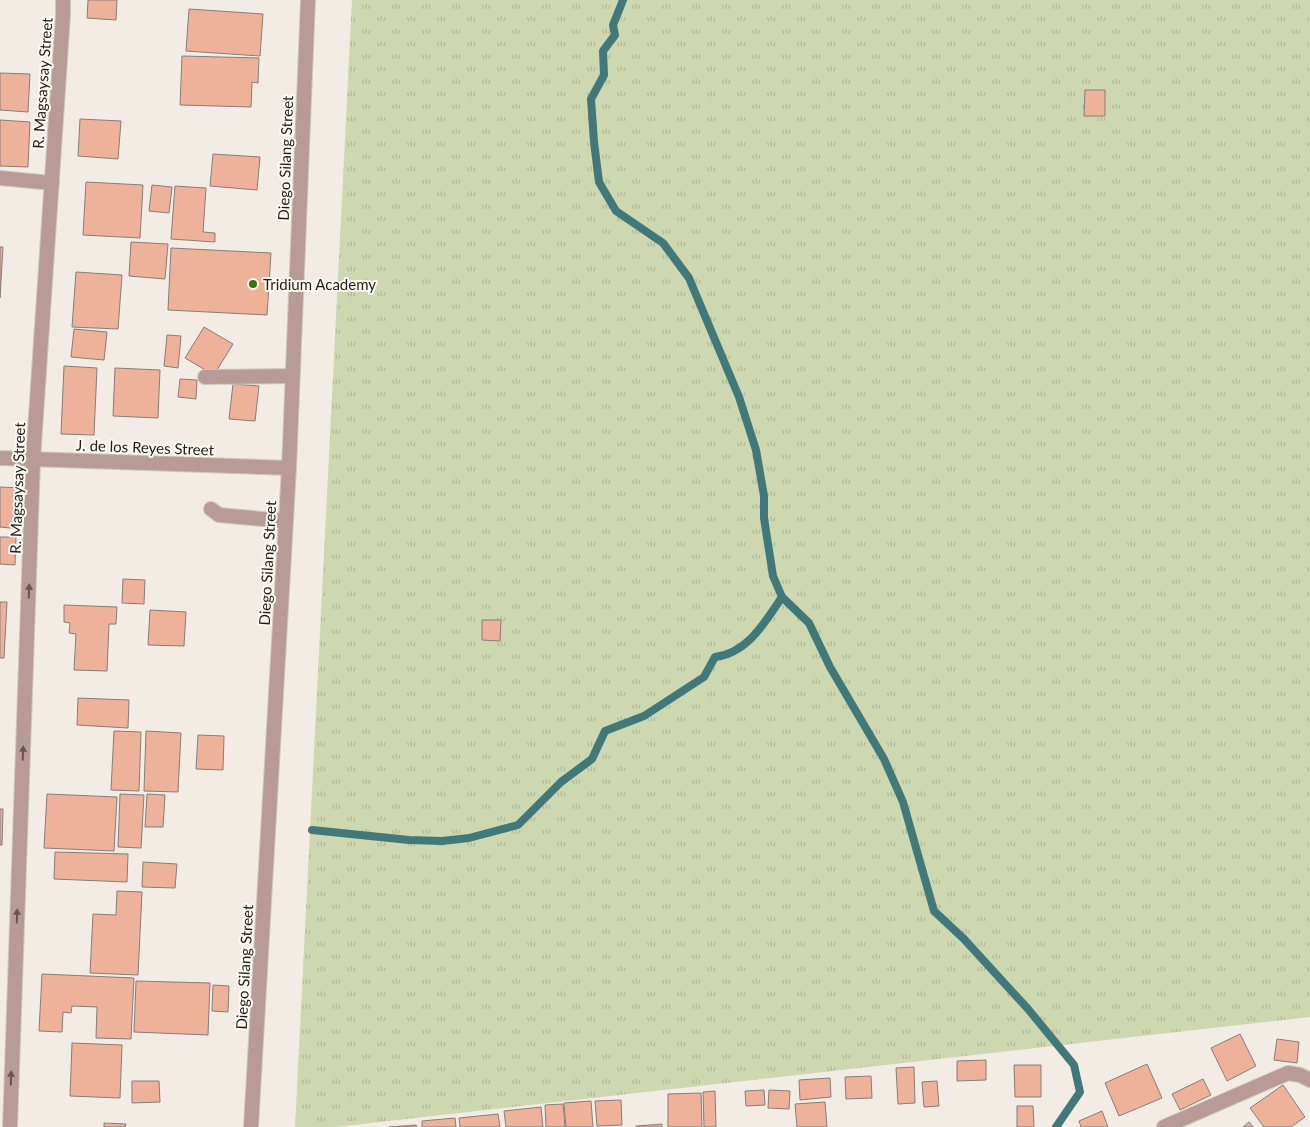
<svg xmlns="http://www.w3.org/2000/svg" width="1310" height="1127" viewBox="0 0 1310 1127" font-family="Lato,sans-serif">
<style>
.grass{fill:url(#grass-tufts)}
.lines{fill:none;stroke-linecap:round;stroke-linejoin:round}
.stream{stroke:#41797b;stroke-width:8}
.building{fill:#eeb19a;stroke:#877d7a}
.service-casing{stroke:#cdc7c0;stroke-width:16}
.minor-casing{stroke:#cdc7c0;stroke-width:16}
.tertiary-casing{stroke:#cdc7c0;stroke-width:16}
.service{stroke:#b89b96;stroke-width:14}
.minor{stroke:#b89b96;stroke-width:14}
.tertiary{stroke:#b89b96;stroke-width:14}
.oneway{fill:#645652}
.poi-dot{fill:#3a7508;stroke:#fff9f3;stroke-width:2}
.labels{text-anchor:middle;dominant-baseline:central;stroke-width:4;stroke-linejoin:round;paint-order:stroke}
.street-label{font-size:15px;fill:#1f1d1a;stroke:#fff9f3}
.poi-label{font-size:15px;fill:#1f1d1a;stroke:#fff9f3;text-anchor:start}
</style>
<defs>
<pattern id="grass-tufts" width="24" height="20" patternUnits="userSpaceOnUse" patternTransform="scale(1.25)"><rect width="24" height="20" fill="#cdd8b0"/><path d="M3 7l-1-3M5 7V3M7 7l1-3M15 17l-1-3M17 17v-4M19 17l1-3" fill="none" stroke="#b0b997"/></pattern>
</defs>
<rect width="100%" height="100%" fill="#f3ece4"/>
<path class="grass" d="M 352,0 L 1310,0 L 1310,1017 L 336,1127 L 295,1127 Z"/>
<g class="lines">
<g class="stream">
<path d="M 623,0 L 613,25 L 615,35 L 603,51 L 604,75 L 591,99 L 594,142 L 599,182 L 616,211 L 663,243 L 689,278 L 739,397 L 756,450 L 764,496 L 764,518 L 773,576 L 782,597 L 809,623 L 830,667 L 884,759 L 903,802 L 934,911 L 964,939 L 1028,1009 L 1074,1065 L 1080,1092 L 1056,1127"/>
<path d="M 312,830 L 409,840 L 442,841 L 469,838 L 518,825 L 561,782 L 592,759 L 605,731 L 644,716 L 704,677 L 715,657 C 748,653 765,622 782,597"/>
</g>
</g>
<g class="building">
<path d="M 88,0 L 117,0 L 116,20 L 87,18 Z"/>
<path d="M 189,9 L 263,14 L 260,56 L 186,51 Z"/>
<path d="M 182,56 L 259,58 L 258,83 L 252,82 L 251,107 L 180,105 Z"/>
<path d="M 0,73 L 30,74 L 28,112 L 0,110 Z"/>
<path d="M 1085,90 L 1105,90 L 1105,116 L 1084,116 Z"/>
<path d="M 80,119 L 121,121 L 118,159 L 78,156 Z"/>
<path d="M 0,120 L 30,122 L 28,167 L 0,166 Z"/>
<path d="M 213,154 L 260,157 L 257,190 L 210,186 Z"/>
<path d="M 86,182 L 143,185 L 140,238 L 83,235 Z"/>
<path d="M 152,185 L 172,187 L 169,213 L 149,211 Z"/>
<path d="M 175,186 L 206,188 L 203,232 L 215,233 L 215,242 L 171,239 Z"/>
<path d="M 131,242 L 168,244 L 165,279 L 129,276 Z"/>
<path d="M 0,247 L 3,247 L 0,298 Z"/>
<path d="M 171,248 L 271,253 L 267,315 L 168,310 Z"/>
<path d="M 76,272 L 122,275 L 118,329 L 72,327 Z"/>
<path d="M 204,327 L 233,344 L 214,375 L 185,358 Z"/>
<path d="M 74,329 L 107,332 L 104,360 L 71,357 Z"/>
<path d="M 167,335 L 181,336 L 178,368 L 164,366 Z"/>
<path d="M 64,366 L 97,368 L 94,435 L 61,434 Z"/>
<path d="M 115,368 L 160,370 L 158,418 L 113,416 Z"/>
<path d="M 180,379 L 197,380 L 196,399 L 178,397 Z"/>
<path d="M 233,384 L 259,386 L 255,421 L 229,419 Z"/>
<path d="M 0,487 L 23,488 L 20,529 L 0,527 Z"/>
<path d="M 0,537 L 16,537 L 15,565 L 0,564 Z"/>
<path d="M 123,579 L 145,580 L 144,604 L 122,603 Z"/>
<path d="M 0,602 L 7,602 L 4,658 L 0,658 Z"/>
<path d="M 64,605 L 117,607 L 116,624 L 109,624 L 107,671 L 74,670 L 76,634 L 69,633 L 70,623 L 64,622 Z"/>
<path d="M 150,610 L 186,612 L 184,646 L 148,645 Z"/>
<path d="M 482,620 L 501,620 L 500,641 L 482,640 Z"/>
<path d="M 78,698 L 129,700 L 128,728 L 77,725 Z"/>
<path d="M 114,731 L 141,732 L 139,791 L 111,790 Z"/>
<path d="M 146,731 L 181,733 L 178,792 L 144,791 Z"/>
<path d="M 198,735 L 224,736 L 223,770 L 196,769 Z"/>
<path d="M 47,794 L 117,797 L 114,851 L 44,848 Z"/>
<path d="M 120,794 L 144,795 L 141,848 L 118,847 Z"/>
<path d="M 147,794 L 165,795 L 163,827 L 145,827 Z"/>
<path d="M 0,809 L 3,809 L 2,845 L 0,845 Z"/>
<path d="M 55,852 L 128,854 L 127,882 L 54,879 Z"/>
<path d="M 143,862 L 177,864 L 175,888 L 142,887 Z"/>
<path d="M 117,891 L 142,892 L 138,975 L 90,973 L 93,914 L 116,915 Z"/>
<path d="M 42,974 L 134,978 L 131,1039 L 96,1038 L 97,1007 L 72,1006 L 71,1013 L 63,1012 L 62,1032 L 39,1031 Z"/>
<path d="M 136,981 L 210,983 L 208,1035 L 134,1032 Z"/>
<path d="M 213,985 L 229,986 L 228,1012 L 212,1011 Z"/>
<path d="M 1240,1034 L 1256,1066 L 1227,1081 L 1211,1048 Z"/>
<path d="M 1277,1039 L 1299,1042 L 1297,1063 L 1274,1060 Z"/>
<path d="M 72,1043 L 122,1045 L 120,1098 L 70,1096 Z"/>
<path d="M 986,1060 L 986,1080 L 957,1081 L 957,1061 Z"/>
<path d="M 1147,1064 L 1162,1098 L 1119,1116 L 1105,1083 Z"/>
<path d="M 1014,1065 L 1041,1065 L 1041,1097 L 1015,1097 Z"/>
<path d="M 914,1067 L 915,1103 L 898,1104 L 896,1068 Z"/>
<path d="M 871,1076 L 872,1098 L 846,1099 L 845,1077 Z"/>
<path d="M 830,1078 L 831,1097 L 800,1100 L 799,1080 Z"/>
<path d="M 1203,1079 L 1211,1095 L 1180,1110 L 1172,1094 Z"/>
<path d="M 132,1081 L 159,1081 L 160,1102 L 132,1103 Z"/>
<path d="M 937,1081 L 939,1106 L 924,1107 L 922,1082 Z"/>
<path d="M 1283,1085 L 1305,1117 L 1291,1127 L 1264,1127 L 1250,1108 Z"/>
<path d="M 764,1090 L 765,1105 L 746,1106 L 745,1091 Z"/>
<path d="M 769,1090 L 790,1091 L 789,1109 L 768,1108 Z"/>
<path d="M 715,1091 L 716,1127 L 704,1127 L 703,1092 Z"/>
<path d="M 701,1093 L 702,1127 L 668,1127 L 668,1094 Z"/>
<path d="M 621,1100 L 622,1125 L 597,1126 L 595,1101 Z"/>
<path d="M 591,1101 L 593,1127 L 566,1127 L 564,1103 Z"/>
<path d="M 825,1102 L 827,1127 L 797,1127 L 795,1104 Z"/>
<path d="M 563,1104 L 565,1127 L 546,1127 L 545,1105 Z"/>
<path d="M 1017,1106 L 1033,1106 L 1034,1127 L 1017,1127 Z"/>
<path d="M 541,1107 L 543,1127 L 506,1127 L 504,1111 Z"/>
<path d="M 1102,1111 L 1108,1127 L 1081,1127 L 1079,1121 Z"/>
<path d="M 498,1114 L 500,1127 L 460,1127 L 459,1118 Z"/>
<path d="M 455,1118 L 456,1127 L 422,1127 L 422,1121 Z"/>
<path d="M 1249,1122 L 1253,1127 L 1243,1127 Z"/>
<path d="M 104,1123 L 126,1124 L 125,1127 L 104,1127 Z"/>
<path d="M 662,1124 L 662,1127 L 636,1127 L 636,1126 Z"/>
<path d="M 416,1125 L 417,1127 L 389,1127 Z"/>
</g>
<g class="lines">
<defs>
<g id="service">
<path d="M 0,178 L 52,183"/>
<path d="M 205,377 L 292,376"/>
<path d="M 211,509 L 219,515 L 285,521"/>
</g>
<g id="minor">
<path d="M 0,458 L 289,468"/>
<path d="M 10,1127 L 33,460 L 63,15 L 63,0"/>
<path d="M 1164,1127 L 1288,1073 L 1300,1075 L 1310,1080"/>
</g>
<path id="tertiary" d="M 251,1127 L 289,468 L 308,0"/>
</defs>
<use href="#service" class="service-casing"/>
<use href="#minor" class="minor-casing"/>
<use href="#tertiary" class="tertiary-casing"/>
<use href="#service" class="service"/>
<use href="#minor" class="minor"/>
<use href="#tertiary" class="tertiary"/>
</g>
<defs><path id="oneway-solid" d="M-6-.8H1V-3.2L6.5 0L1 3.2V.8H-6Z" transform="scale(1.25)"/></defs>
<g class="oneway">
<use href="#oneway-solid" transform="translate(29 591) rotate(-88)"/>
<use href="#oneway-solid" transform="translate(23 753) rotate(-88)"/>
<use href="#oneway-solid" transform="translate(17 916) rotate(-88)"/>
<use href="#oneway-solid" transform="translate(11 1078) rotate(-88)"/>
</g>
<circle class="poi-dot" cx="253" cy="284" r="5"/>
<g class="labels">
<g class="street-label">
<text transform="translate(42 83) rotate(-86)">R. Magsaysay Street</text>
<text transform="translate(285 158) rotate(-88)">Diego Silang Street</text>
<text transform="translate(145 447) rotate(2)">J. de los Reyes Street</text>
<text transform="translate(17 488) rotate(-88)">R. Magsaysay Street</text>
<text transform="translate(267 563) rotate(-87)">Diego Silang Street</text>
<text transform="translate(244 967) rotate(-87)">Diego Silang Street</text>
</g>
<g class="poi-label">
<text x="263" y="284">Tridium Academy</text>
</g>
</g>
</svg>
